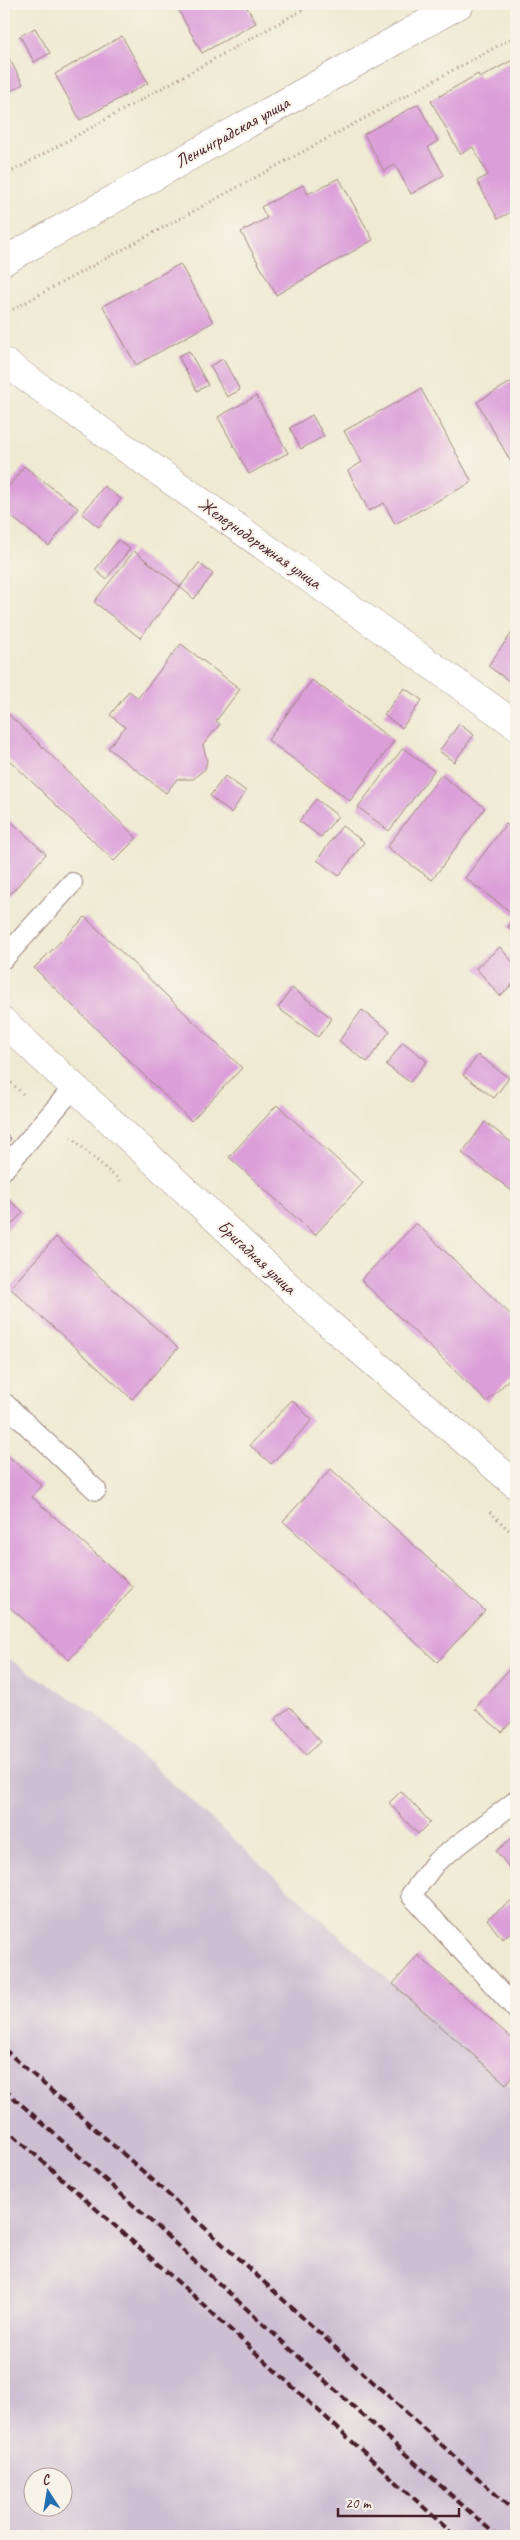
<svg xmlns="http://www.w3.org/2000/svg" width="520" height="2540" viewBox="0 0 520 2540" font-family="Caveat,sans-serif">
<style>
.industrial{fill:#cdbed2;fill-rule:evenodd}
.building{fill:#db9ed9}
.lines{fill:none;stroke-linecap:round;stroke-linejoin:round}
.lane-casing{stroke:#9c847e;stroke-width:22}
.street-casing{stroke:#9c847e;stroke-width:29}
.secondary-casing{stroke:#9c847e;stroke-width:29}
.path{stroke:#9c847e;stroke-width:3;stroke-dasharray:1 4;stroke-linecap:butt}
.lane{stroke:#fff;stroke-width:20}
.street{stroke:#fff;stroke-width:28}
.secondary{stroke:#fff;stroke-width:28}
.rail{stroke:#4a1f2b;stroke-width:4;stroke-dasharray:8 4;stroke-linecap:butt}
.labels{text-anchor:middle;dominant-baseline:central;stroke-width:4;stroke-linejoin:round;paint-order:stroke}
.street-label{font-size:18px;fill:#4a1f2b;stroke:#f7f3e8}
</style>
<rect width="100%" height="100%" fill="#f7f3e8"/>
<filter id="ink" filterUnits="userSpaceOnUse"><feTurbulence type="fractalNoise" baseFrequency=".02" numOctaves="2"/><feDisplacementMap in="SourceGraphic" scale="10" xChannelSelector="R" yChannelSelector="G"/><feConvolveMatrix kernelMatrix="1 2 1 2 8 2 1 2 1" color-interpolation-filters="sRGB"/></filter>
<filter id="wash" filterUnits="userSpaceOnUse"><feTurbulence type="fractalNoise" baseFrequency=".0096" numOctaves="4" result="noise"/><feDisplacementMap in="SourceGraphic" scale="20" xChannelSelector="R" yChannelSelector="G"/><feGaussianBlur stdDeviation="1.12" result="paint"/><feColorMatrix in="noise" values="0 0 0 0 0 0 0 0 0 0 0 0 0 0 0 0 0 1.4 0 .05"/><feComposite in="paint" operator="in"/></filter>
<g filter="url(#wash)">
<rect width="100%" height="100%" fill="#efead2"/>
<path class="industrial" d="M 4,1656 L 96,1714 L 393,1984 L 516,2093 L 516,2536 L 4,2536 ZM 32,2478 L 62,2478 L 62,2508 L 32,2508 Z"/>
<g id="blocks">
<g class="building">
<path d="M 175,4 L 245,4 L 256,23 L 202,53 Z"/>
<path d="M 35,28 L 50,53 L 34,62 L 20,36 Z"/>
<path d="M 122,36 L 148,83 L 80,120 L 55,74 Z"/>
<path d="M 4,49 L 23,84 L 4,95 Z"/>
<path d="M 516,58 L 516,209 L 498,219 L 477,181 L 488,175 L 473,147 L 460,154 L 431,101 L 478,74 L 480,78 Z"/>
<path d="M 418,104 L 438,141 L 428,147 L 444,175 L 411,194 L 395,165 L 384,171 L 364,134 Z"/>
<path d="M 339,178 L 373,240 L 276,295 L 241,232 L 267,218 L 261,207 L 303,185 L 308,194 Z"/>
<path d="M 180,264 L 213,322 L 136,365 L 103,306 Z"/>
<path d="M 189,351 L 208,385 L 197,391 L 178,356 Z"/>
<path d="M 223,359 L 240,390 L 227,397 L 210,366 Z"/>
<path d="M 516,379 L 516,459 L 511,462 L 477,402 Z"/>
<path d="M 421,389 L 472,482 L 395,524 L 384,503 L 369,511 L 348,471 L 362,462 L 344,431 Z"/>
<path d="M 256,396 L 288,453 L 249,474 L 218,417 Z"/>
<path d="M 312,415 L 324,436 L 301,449 L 290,428 Z"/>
<path d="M 24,466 L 78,508 L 49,546 L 4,511 L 4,493 Z"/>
<path d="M 104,486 L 121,499 L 99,527 L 82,514 Z"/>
<path d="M 118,540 L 130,549 L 106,579 L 95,570 Z"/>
<path d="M 134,551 L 180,587 L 140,638 L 94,602 Z"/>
<path d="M 199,563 L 213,574 L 194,599 L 180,587 Z"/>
<path d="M 516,627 L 516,686 L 488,666 Z"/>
<path d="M 181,644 L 240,689 L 216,721 L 220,724 L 203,745 L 207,761 L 205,769 L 193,779 L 177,779 L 166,793 L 108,748 L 125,727 L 110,715 L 129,691 L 138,698 Z"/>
<path d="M 312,680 L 394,741 L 350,801 L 268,740 Z"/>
<path d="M 404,688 L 422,700 L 402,728 L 384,715 Z"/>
<path d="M 4,710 L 137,838 L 114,861 L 4,755 Z"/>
<path d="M 459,724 L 474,735 L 454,762 L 439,751 Z"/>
<path d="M 403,748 L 434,771 L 389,831 L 358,807 Z"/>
<path d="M 441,775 L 485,808 L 432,880 L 387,847 Z"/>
<path d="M 225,776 L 246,791 L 231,813 L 210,796 Z"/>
<path d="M 316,799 L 338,816 L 321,837 L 299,821 Z"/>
<path d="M 4,815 L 46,854 L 4,901 Z"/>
<path d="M 506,824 L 516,831 L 516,916 L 465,878 Z"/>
<path d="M 342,826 L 364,842 L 339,876 L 317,860 Z"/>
<path d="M 85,917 L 242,1068 L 191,1121 L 34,968 Z"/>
<path d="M 516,917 L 516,933 L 508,927 Z"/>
<path d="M 500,947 L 516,966 L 516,981 L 500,996 L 476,968 Z"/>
<path d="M 292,988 L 332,1018 L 318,1037 L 278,1008 Z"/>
<path d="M 362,1010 L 390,1031 L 367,1062 L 339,1041 Z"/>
<path d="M 403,1042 L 427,1061 L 410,1082 L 386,1065 Z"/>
<path d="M 478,1055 L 509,1078 L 494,1098 L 463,1075 Z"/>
<path d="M 277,1105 L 363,1183 L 315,1235 L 229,1157 Z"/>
<path d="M 485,1122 L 516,1146 L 516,1194 L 462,1153 Z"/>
<path d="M 4,1132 L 11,1139 L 4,1147 Z"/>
<path d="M 4,1195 L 23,1212 L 4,1233 Z"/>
<path d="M 416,1223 L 516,1320 L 516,1372 L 487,1402 L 361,1280 Z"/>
<path d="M 56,1237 L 178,1348 L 132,1399 L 10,1288 Z"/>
<path d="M 292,1400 L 312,1420 L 271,1464 L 250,1445 Z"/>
<path d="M 4,1452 L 42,1486 L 32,1497 L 133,1587 L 69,1660 L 4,1602 Z"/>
<path d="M 331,1469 L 485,1611 L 437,1662 L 283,1521 Z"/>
<path d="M 516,1661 L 516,1724 L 512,1721 L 502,1732 L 475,1709 Z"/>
<path d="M 290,1707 L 321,1742 L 306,1755 L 275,1719 Z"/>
<path d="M 401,1791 L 430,1822 L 418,1834 L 389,1803 Z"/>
<path d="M 516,1835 L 516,1876 L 496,1851 Z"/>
<path d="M 515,1898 L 516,1928 L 502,1939 L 487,1919 Z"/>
<path d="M 418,1955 L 516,2042 L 516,2072 L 506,2084 L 393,1984 Z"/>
</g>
</g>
</g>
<g filter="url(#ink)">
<use href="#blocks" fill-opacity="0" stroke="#9c847e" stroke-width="1"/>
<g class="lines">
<defs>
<g id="lane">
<path d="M 4,958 L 72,883"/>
<path d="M 4,1169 L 74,1087"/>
<path d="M 4,1403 L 96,1490"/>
<path d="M 516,1801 L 436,1862 L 411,1895 L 516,2009"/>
</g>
<g id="street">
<path d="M 4,261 L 460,4"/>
<path d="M 4,362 L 516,725"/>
</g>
<path id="secondary" d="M 4,1022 L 327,1322 L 516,1485"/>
</defs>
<use href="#lane" class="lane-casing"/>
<use href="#street" class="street-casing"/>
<use href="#secondary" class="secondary-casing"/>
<g class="path">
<path d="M 4,176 L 313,4"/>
<path d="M 4,314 L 516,36"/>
<path d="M 4,1076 L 25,1096"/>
<path d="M 71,1137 L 122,1183"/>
<path d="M 490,1512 L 516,1537"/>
</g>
<use href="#lane" class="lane"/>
<use href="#street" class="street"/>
<use href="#secondary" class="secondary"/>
<g class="rail">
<path d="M 4,2049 L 146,2174 L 516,2513"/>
<path d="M 4,2089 C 170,2236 331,2389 497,2536"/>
<path d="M 4,2127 L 196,2298 L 455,2536"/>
</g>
</g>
</g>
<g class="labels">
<g class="street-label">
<text transform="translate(232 132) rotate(-29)">Ленинградская улица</text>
<text transform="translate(260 543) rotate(35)">Железнодорожная улица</text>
<text transform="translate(257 1257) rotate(43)">Бригадная улица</text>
</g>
</g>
<rect width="520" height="2540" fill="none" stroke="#f7f3e8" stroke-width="20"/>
<g transform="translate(48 2492) rotate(348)"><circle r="24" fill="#f7f3e8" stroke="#b29e9c"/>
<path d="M0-4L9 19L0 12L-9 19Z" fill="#1f6fb2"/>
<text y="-8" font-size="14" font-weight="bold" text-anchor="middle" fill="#4a1f2b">С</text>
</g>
<path d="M338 2508v8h121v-8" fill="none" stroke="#4a1f2b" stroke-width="2.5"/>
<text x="345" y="2508" font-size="15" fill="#4a1f2b" stroke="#f7f3e8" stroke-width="4" paint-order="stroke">20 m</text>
</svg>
